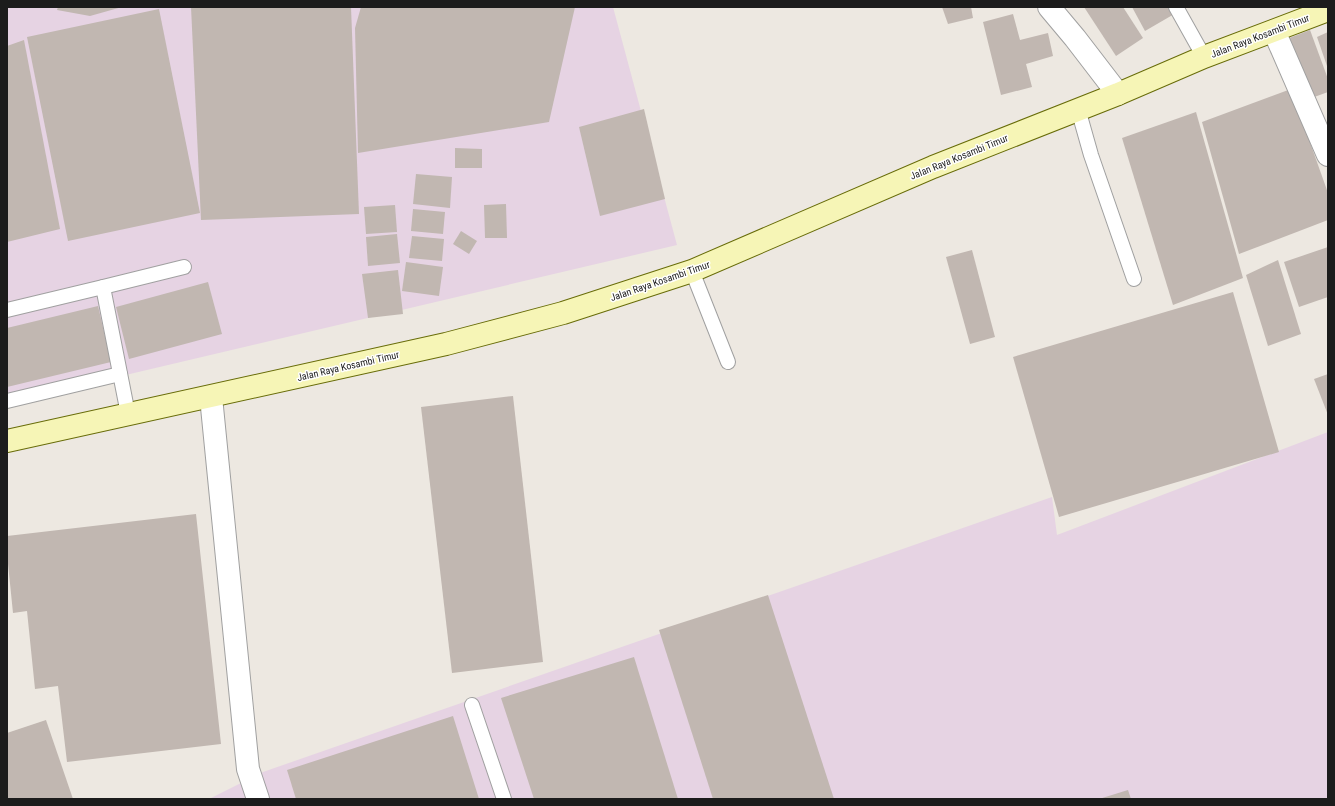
<svg xmlns="http://www.w3.org/2000/svg" width="1335" height="806" viewBox="0 0 1335 806" font-family="'Roboto Condensed',sans-serif">
<style>
.industrial{fill:#e6d3e3}
.building{fill:#c1b7b1}
.lines{fill:none;stroke-linecap:round;stroke-linejoin:round}
.service-casing{stroke:#a0a0a0;stroke-width:16}
.minor-casing{stroke:#a0a0a0;stroke-width:24}
.secondary-casing{stroke:#686c09;stroke-width:24}
.service{stroke:#fff;stroke-width:14}
.minor{stroke:#fff;stroke-width:22}
.secondary{stroke:#f6f5b6;stroke-width:22}
.labels{text-anchor:middle;dominant-baseline:central;stroke-width:3;stroke-linejoin:round;paint-order:stroke}
.street-label{font-size:10px;fill:#1c1c1c;stroke:#fff}
</style>
<rect width="100%" height="100%" fill="#ede8e1"/>
<g class="industrial">
<path d="M 7,7 L 613,7 L 677,245 L 7,403 Z"/>
<path d="M 1328,432 L 1328,799 L 209,799 L 263,772 L 1052,497 L 1057,535 Z"/>
</g>
<g class="building">
<path d="M 58,7 L 122,7 L 90,16 L 57,10 Z"/>
<path d="M 191,7 L 351,7 L 359,214 L 201,220 Z"/>
<path d="M 361,7 L 575,7 L 549,122 L 358,153 L 355,28 Z"/>
<path d="M 942,7 L 971,7 L 973,18 L 948,24 Z"/>
<path d="M 1084,7 L 1123,7 L 1143,38 L 1116,56 Z"/>
<path d="M 1132,7 L 1173,7 L 1176,13 L 1145,31 Z"/>
<path d="M 159,9 L 200,213 L 68,241 L 27,37 Z"/>
<path d="M 1013,14 L 1020,40 L 1048,33 L 1053,56 L 1026,64 L 1032,87 L 1001,95 L 983,22 Z"/>
<path d="M 1310,30 L 1328,79 L 1328,92 L 1306,100 L 1284,40 Z"/>
<path d="M 1328,32 L 1328,69 L 1317,37 Z"/>
<path d="M 24,40 L 60,229 L 7,242 L 7,46 Z"/>
<path d="M 1291,89 L 1328,193 L 1328,220 L 1239,254 L 1202,122 Z"/>
<path d="M 644,109 L 665,199 L 600,216 L 579,127 Z"/>
<path d="M 1196,112 L 1243,278 L 1173,305 L 1122,138 Z"/>
<path d="M 455,148 L 482,149 L 482,168 L 455,168 Z"/>
<path d="M 416,174 L 452,177 L 450,208 L 413,204 Z"/>
<path d="M 506,204 L 507,238 L 485,238 L 484,205 Z"/>
<path d="M 395,205 L 397,232 L 366,234 L 364,207 Z"/>
<path d="M 413,209 L 445,212 L 443,234 L 411,231 Z"/>
<path d="M 461,231 L 477,241 L 469,254 L 453,244 Z"/>
<path d="M 397,234 L 400,263 L 368,266 L 366,237 Z"/>
<path d="M 412,236 L 444,239 L 442,261 L 409,258 Z"/>
<path d="M 1328,247 L 1328,297 L 1299,307 L 1284,262 Z"/>
<path d="M 972,250 L 995,337 L 970,344 L 946,257 Z"/>
<path d="M 1278,260 L 1301,334 L 1268,346 L 1246,275 Z"/>
<path d="M 406,262 L 443,267 L 439,296 L 402,291 Z"/>
<path d="M 398,270 L 403,314 L 368,318 L 362,274 Z"/>
<path d="M 208,282 L 222,334 L 129,359 L 116,307 Z"/>
<path d="M 1233,292 L 1279,452 L 1059,517 L 1013,357 Z"/>
<path d="M 98,306 L 111,362 L 7,387 L 7,328 Z"/>
<path d="M 1328,374 L 1328,415 L 1314,379 Z"/>
<path d="M 513,396 L 543,662 L 452,673 L 421,407 Z"/>
<path d="M 196,514 L 221,744 L 67,762 L 58,686 L 35,689 L 27,611 L 13,613 L 7,554 L 7,536 Z"/>
<path d="M 768,595 L 834,799 L 713,799 L 659,630 Z"/>
<path d="M 634,657 L 678,799 L 534,799 L 501,698 Z"/>
<path d="M 453,716 L 479,799 L 296,799 L 287,770 Z"/>
<path d="M 46,720 L 73,799 L 7,799 L 7,733 Z"/>
<path d="M 1128,790 L 1131,799 L 1099,799 Z"/>
</g>
<g class="lines">
<defs>
<g id="service">
<path d="M 1176,7 L 1204,57"/>
<path d="M 1078,109 L 1091,155 L 1134,279"/>
<path d="M 692,271 L 728,362"/>
<path d="M 103,287 L 184,267"/>
<path d="M 7,310 L 103,287 L 128,414"/>
<path d="M 7,401 L 120,374"/>
<path d="M 472,705 L 504,799"/>
</g>
<g id="minor">
<path d="M 1049,7 L 1075,38 L 1118,94"/>
<path d="M 1274,31 L 1328,155"/>
<path d="M 211,397 L 248,769 L 258,799"/>
</g>
<path id="secondary" d="M 7,441 L 446,344 L 563,313 L 692,271 L 933,167 L 1118,94 L 1204,57 L 1328,10"/>
</defs>
<use href="#service" class="service-casing"/>
<use href="#minor" class="minor-casing"/>
<use href="#secondary" class="secondary-casing"/>
<use href="#service" class="service"/>
<use href="#minor" class="minor"/>
<use href="#secondary" class="secondary"/>
</g>
<g class="labels">
<g class="street-label">
<text transform="translate(1260 36) rotate(-21)">Jalan Raya Kosambi Timur</text>
<text transform="translate(959 157) rotate(-22)">Jalan Raya Kosambi Timur</text>
<text transform="translate(660 281) rotate(-19)">Jalan Raya Kosambi Timur</text>
<text transform="translate(348 366) rotate(-13)">Jalan Raya Kosambi Timur</text>
</g>
</g>
<rect width="1335" height="806" fill="none" stroke="#1c1c1c" stroke-width="16"/>
</svg>
